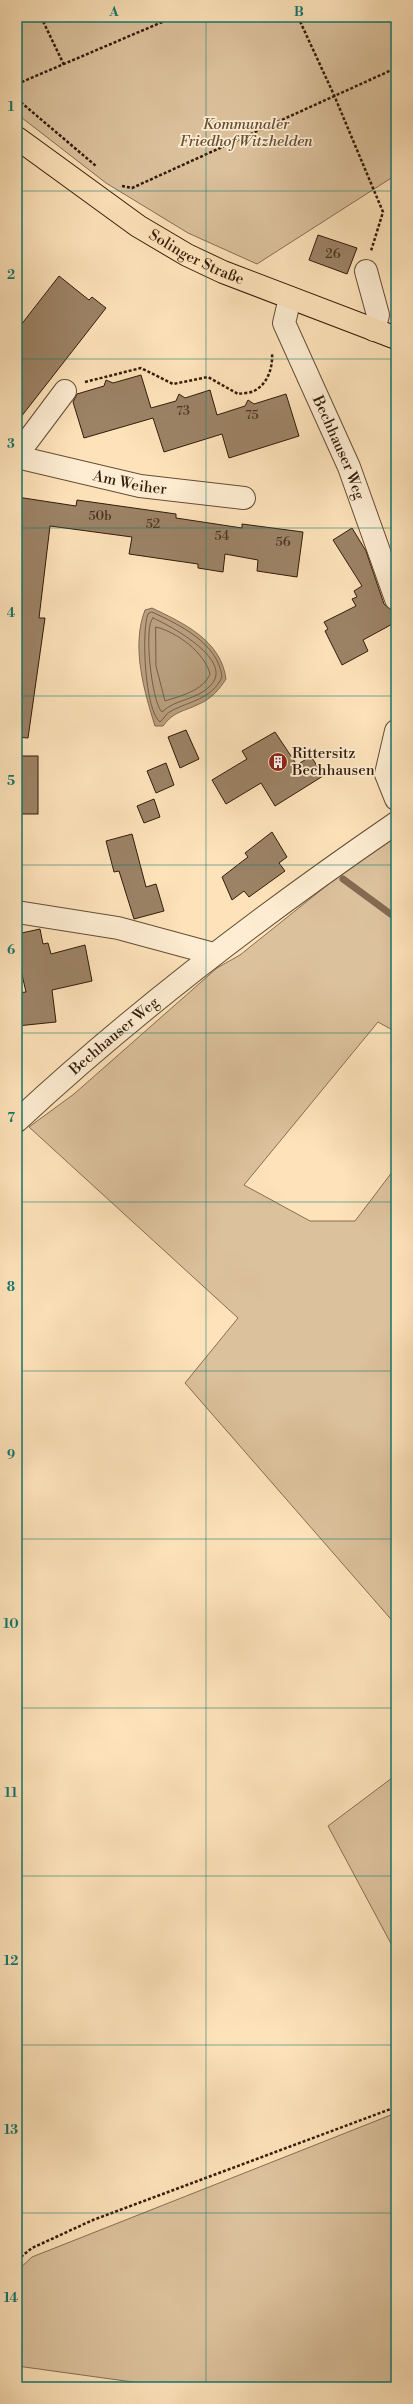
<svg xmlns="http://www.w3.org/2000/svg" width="413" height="2404" viewBox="0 0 413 2404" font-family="'Libre Bodoni',serif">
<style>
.green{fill:#dbc19c;stroke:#866e53}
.water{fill:#b99f7e;stroke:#836a50}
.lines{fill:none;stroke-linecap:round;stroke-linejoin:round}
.shore{stroke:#765d44;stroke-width:1}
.stream{stroke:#836a50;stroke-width:7}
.building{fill:#9c8366;stroke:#321b0a}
.minor-casing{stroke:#654d36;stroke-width:24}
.major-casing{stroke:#321b0a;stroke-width:24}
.path{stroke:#321b0a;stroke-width:2.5;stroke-dasharray:3 2;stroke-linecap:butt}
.minor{stroke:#feedd2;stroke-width:22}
.major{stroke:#fee3ba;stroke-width:22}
.grid{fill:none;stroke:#0f766e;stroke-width:1;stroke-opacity:0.55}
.labels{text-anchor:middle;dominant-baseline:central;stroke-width:3.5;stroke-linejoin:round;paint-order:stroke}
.number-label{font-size:13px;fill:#4c3521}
.park-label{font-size:15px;font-style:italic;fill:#654d36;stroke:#feedd2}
.street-label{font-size:15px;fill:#321b0a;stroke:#feedd2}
.poi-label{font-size:15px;fill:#321b0a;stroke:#feedd2;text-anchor:start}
.neatline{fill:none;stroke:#0f766e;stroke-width:1.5}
.grid-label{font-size:13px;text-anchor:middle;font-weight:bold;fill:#0f766e}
</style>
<rect width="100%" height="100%" fill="#fee3ba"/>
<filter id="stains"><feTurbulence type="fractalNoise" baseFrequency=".005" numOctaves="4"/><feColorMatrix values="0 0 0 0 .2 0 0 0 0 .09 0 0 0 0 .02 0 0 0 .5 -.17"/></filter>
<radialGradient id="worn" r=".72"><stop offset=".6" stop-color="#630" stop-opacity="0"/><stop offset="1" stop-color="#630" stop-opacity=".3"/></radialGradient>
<g class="green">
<path d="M 17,17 L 396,17 L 396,175 L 257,264 L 188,233 L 106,183 L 17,114 Z"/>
<path d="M 396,830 L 396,1032 L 378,1022 L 244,1185 L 310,1221 L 355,1221 L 396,1167 L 396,1625 L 185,1383 L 238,1318 L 29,1127 L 74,1094 L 217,968 L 240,955 Z"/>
<path d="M 396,1775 L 396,1953 L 328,1826 Z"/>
<path d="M 396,2113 L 396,2387 L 135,2387 L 140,2383 L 17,2366 L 17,2271 L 32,2257 Z"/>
</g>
<path class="water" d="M 152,608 C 183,623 221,640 226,679 C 219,690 211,699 199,704 C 183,712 174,711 163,726 L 155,726 C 144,691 131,646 145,610 Z"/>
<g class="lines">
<g class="shore">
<path d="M 152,612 C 180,625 218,643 222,677 C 212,699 190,701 171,711 C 166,713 164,719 160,722 C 145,711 141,631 148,614 Z"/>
<path d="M 153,618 C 171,626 236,661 210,686 C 197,700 175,699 162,712 C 152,704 143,625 153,618 Z"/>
<path d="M 156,627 C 177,632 205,653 210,674 C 203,691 180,696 165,701 L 156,666 Z"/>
</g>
<path class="stream" d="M 343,879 L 396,918"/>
</g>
<g class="building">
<path d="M 318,235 L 357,248 L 347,274 L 309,260 Z"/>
<path d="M 59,276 L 89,300 L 92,297 L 106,308 L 17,422 L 17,330 Z"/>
<path d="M 141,375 L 151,408 L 176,401 L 179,394 L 185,398 L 210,390 L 217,415 L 245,406 L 248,400 L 254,404 L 286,394 L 299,436 L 229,458 L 222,434 L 164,452 L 153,418 L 84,438 L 73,402 L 77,394 L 104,386 L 106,380 L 113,383 Z"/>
<path d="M 17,497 L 76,506 L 77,500 L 176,514 L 176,518 L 242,528 L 242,524 L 303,532 L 297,577 L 257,571 L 258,560 L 225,554 L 223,572 L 198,568 L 198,564 L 129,554 L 132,537 L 50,526 L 39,618 L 45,618 L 28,738 L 17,737 Z"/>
<path d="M 352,528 L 366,551 L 384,604 L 396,614 L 396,622 L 363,640 L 368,651 L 342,665 L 325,631 L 328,629 L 324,622 L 356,606 L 352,599 L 357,597 L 354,591 L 362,586 L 333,540 Z"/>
<path d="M 186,730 L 199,759 L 180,768 L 168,737 Z"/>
<path d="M 275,732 L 297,765 L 311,756 L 323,776 L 275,806 L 261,783 L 226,804 L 212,780 L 247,759 L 242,751 Z"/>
<rect x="17" y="756" width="21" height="58"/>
<path d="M 166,763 L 174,785 L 156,793 L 147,771 Z"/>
<path d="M 154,799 L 160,817 L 144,823 L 137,806 Z"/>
<path d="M 272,832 L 287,857 L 279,863 L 285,871 L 249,897 L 244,891 L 232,900 L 222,877 L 248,857 L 245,853 Z"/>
<path d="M 132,834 L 146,887 L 156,884 L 164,911 L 134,919 L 119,871 L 114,872 L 106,841 Z"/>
<path d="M 40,929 L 43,944 L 48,943 L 51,954 L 85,945 L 92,981 L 52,990 L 56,1022 L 17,1026 L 17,993 L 26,992 L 19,962 L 21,961 L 17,934 Z"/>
</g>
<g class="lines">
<defs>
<g id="minor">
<path d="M 366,271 L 378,315 L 374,330"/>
<path id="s1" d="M 290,298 L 284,323 L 349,467 L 396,599"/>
<path d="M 17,455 L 65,391"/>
<path id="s2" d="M 17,457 L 140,486 L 244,498"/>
<path d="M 396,731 L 386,774 L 396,799"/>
<path d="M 17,912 L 118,928 L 214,954"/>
<path id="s3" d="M 17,1121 C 135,1011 263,914 396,823"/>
</g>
<g id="major">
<path id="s4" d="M 17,138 L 138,226 L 187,255 L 223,272 L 396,338"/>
</g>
</defs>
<use href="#minor" class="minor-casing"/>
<use href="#major" class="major-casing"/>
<g class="path">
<path d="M 41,17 L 64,65"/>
<path d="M 298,17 L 334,95 L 383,212 L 371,251"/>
<path d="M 17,84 L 174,17"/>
<path d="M 17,99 L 96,166"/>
<path d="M 122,186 L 132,188 L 396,68"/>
<path d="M 85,382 L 141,368 L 173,384 L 208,377 L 238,394 C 243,393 250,393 254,391 C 268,384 273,367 272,353"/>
<path d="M 17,2260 L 32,2248 L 93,2220 L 396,2107"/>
</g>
<use href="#minor" class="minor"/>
<use href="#major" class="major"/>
</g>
<path class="grid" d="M 206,17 L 206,2387M 17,191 L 396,191M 17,359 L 396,359M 17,528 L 396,528M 17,696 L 396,696M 17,865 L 396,865M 17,1033 L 396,1033M 17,1202 L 396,1202M 17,1371 L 396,1371M 17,1539 L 396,1539M 17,1708 L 396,1708M 17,1876 L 396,1876M 17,2045 L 396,2045M 17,2213 L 396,2213"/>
<defs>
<symbol id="building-disc" viewBox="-11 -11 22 22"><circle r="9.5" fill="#8f2418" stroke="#feedd2"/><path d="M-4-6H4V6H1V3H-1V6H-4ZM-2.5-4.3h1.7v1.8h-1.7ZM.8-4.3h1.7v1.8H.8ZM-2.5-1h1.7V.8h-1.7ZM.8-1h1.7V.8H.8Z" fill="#fff"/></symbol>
</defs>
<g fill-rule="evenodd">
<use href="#building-disc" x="267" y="751" width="22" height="22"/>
</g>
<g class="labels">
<g class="number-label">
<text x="333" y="254">26</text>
<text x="183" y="411">73</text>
<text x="252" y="415">75</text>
<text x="100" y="516">50b</text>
<text x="153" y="524">52</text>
<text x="222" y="536">54</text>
<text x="283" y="542">56</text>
</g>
<g class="park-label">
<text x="246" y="124">Kommunaler<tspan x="246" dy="17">Friedhof Witzhelden</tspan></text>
</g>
<g class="street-label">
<text stroke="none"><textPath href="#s4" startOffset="216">Solinger Straße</textPath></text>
<text stroke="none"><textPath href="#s1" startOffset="162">Bechhauser Weg</textPath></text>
<text stroke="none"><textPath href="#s2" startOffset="116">Am Weiher</textPath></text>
<text stroke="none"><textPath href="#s3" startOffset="129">Bechhauser Weg</textPath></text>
</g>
<g class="poi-label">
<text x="292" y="753">Rittersitz<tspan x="292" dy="17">Bechhausen</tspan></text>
</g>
</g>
<rect width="413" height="2404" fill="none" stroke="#fee3ba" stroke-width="44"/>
<rect x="22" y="22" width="369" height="2360" class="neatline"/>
<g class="grid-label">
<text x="114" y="16">A</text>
<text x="299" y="16">B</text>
<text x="11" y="111">1</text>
<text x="11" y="279">2</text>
<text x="11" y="448">3</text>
<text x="11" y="617">4</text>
<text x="11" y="785">5</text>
<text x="11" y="954">6</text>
<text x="11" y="1122">7</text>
<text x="11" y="1291">8</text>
<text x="11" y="1459">9</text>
<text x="11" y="1628">10</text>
<text x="11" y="1797">11</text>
<text x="11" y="1965">12</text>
<text x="11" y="2134">13</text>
<text x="11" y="2302">14</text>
</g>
<rect width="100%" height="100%" filter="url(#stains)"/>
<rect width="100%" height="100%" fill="url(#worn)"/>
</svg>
